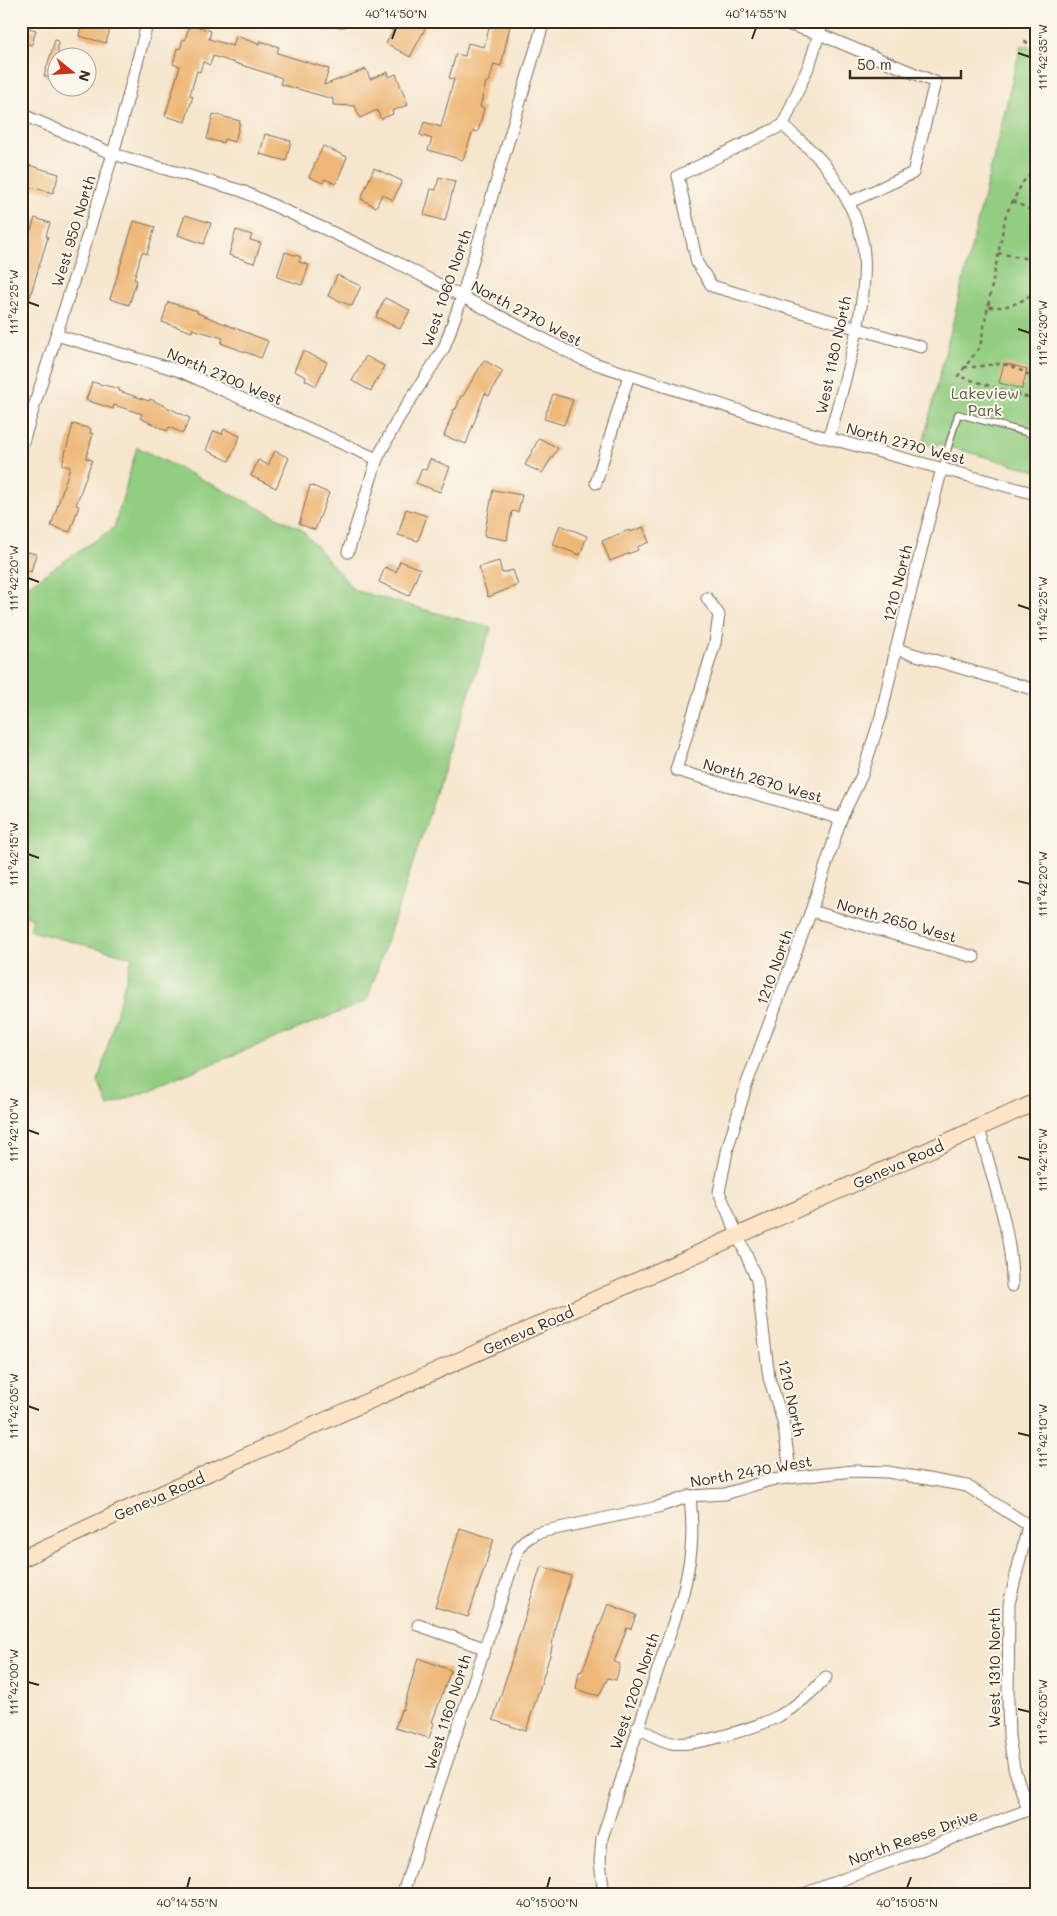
<svg xmlns="http://www.w3.org/2000/svg" width="1057" height="1916" viewBox="0 0 1057 1916" font-family="Mali,sans-serif">
<style>
.green{fill:#92cd81;stroke:#667c50}
.building{fill:#eeb777}
.lines{fill:none;stroke-linecap:round;stroke-linejoin:round}
.lane-casing{stroke:#7c6c5c;stroke-width:8}
.street-casing{stroke:#7c6c5c;stroke-width:13}
.secondary-casing{stroke:#7c6c5c;stroke-width:18}
.path{stroke:#7c6c5c;stroke-width:2.5;stroke-dasharray:4 4;stroke-linecap:butt}
.lane{stroke:#fff;stroke-width:5.5}
.street{stroke:#fff;stroke-width:11}
.secondary{stroke:#ffe4c6;stroke-width:16}
.ticks{fill:none;stroke:#3b2a1e;stroke-width:2}
.labels{text-anchor:middle;dominant-baseline:central;stroke-width:4;stroke-linejoin:round;paint-order:stroke}
.street-label{font-size:15px;fill:#3b2a1e;stroke:#fbf7ec}
.park-label{font-size:15px;fill:#555b3c;stroke:#fbf7ec}
.neatline{fill:none;stroke:#3b2a1e;stroke-width:2}
.ticks-label{font-size:12px;text-anchor:middle;fill:#3b2a1e}
</style>
<rect width="100%" height="100%" fill="#fbf7ec"/>
<filter id="ink" filterUnits="userSpaceOnUse"><feTurbulence type="fractalNoise" baseFrequency=".02" numOctaves="2"/><feDisplacementMap in="SourceGraphic" scale="10" xChannelSelector="R" yChannelSelector="G"/><feConvolveMatrix kernelMatrix="1 2 1 2 8 2 1 2 1" color-interpolation-filters="sRGB"/></filter>
<filter id="wash" filterUnits="userSpaceOnUse"><feTurbulence type="fractalNoise" baseFrequency=".0096" numOctaves="4" result="noise"/><feDisplacementMap in="SourceGraphic" scale="20" xChannelSelector="R" yChannelSelector="G"/><feGaussianBlur stdDeviation="1.12" result="paint"/><feColorMatrix in="noise" values="0 0 0 0 0 0 0 0 0 0 0 0 0 0 0 0 0 1.4 0 .05"/><feComposite in="paint" operator="in"/></filter>
<g filter="url(#wash)">
<rect width="100%" height="100%" fill="#f6e6ce"/>
<g class="green">
<path d="M 1021,45 L 1036,49 L 1036,471 L 939,444 L 935,446 L 923,443 Z"/>
<path d="M 137,447 L 301,529 L 354,590 L 491,628 L 367,1001 L 108,1106 L 98,1081 L 132,957 L 30,931 L 33,918 L 21,914 L 21,590 L 114,528 Z"/>
</g>
<g id="blocks">
<g class="building">
<path d="M 82,21 L 112,21 L 106,43 L 79,36 Z"/>
<path d="M 376,21 L 415,21 L 426,27 L 410,57 L 386,43 L 393,31 Z"/>
<path d="M 491,21 L 511,21 L 501,66 L 494,64 L 489,82 L 486,82 L 480,107 L 484,108 L 478,132 L 473,131 L 463,160 L 428,150 L 432,139 L 420,135 L 424,122 L 441,127 L 454,79 L 449,78 L 456,54 L 465,56 L 468,43 L 484,47 Z"/>
<path d="M 190,24 L 211,31 L 209,39 L 233,46 L 236,36 L 259,44 L 260,41 L 279,47 L 277,53 L 329,69 L 324,85 L 366,69 L 370,79 L 388,72 L 389,77 L 396,74 L 408,105 L 392,111 L 393,114 L 381,119 L 377,110 L 360,118 L 355,106 L 333,105 L 333,99 L 280,84 L 282,78 L 213,56 L 210,65 L 203,62 L 200,72 L 197,71 L 190,95 L 193,96 L 185,122 L 165,116 L 180,66 L 173,64 L 177,48 L 180,49 L 183,39 L 185,40 Z"/>
<path d="M 21,26 L 36,30 L 32,45 L 21,42 Z"/>
<path d="M 55,40 L 58,41 L 58,81 L 44,76 Z"/>
<path d="M 213,114 L 240,121 L 235,142 L 224,139 L 223,143 L 207,139 Z"/>
<path d="M 265,134 L 291,141 L 286,161 L 260,154 Z"/>
<path d="M 323,146 L 347,157 L 336,184 L 325,179 L 323,183 L 309,177 Z"/>
<path d="M 21,163 L 59,174 L 53,193 L 27,186 L 28,183 L 21,181 Z"/>
<path d="M 374,168 L 402,181 L 393,200 L 382,194 L 376,207 L 361,199 Z"/>
<path d="M 439,177 L 455,181 L 445,221 L 424,215 L 431,189 L 436,190 Z"/>
<path d="M 185,215 L 211,223 L 204,244 L 178,235 Z"/>
<path d="M 35,218 L 50,223 L 46,236 L 48,237 L 25,313 L 21,312 L 21,258 L 24,247 L 22,247 L 27,232 L 30,233 Z"/>
<path d="M 134,221 L 155,227 L 147,254 L 142,252 L 134,279 L 137,280 L 129,305 L 110,299 Z"/>
<path d="M 236,230 L 252,235 L 250,240 L 261,243 L 254,263 L 229,255 Z"/>
<path d="M 285,252 L 301,257 L 299,262 L 309,265 L 302,285 L 277,277 Z"/>
<path d="M 337,275 L 361,286 L 352,306 L 328,296 Z"/>
<path d="M 385,298 L 410,310 L 400,329 L 376,317 Z"/>
<path d="M 168,302 L 198,311 L 197,313 L 268,341 L 261,358 L 221,343 L 223,338 L 192,329 L 192,332 L 162,322 Z"/>
<path d="M 303,351 L 327,362 L 316,386 L 305,380 L 306,377 L 294,371 Z"/>
<path d="M 366,356 L 384,366 L 371,391 L 352,381 Z"/>
<path d="M 484,360 L 503,371 L 489,396 L 485,393 L 466,444 L 444,436 L 454,409 L 456,409 L 461,396 L 463,396 Z"/>
<path d="M 1004,363 L 1027,369 L 1022,389 L 999,383 Z"/>
<path d="M 92,382 L 120,389 L 119,391 L 149,401 L 150,399 L 190,418 L 183,433 L 169,427 L 167,431 L 140,418 L 142,414 L 114,405 L 113,409 L 86,400 Z"/>
<path d="M 553,394 L 573,400 L 564,425 L 544,419 Z"/>
<path d="M 73,424 L 91,429 L 90,433 L 93,434 L 86,458 L 92,460 L 76,505 L 79,506 L 70,532 L 51,526 L 70,467 L 62,465 Z"/>
<path d="M 224,429 L 240,436 L 229,461 L 206,450 L 214,431 L 222,434 Z"/>
<path d="M 539,438 L 558,448 L 542,473 L 525,465 Z"/>
<path d="M 275,451 L 289,458 L 276,488 L 251,476 L 258,460 L 268,465 Z"/>
<path d="M 430,459 L 450,467 L 440,492 L 416,483 L 422,469 L 426,470 Z"/>
<path d="M 310,485 L 329,493 L 315,530 L 299,524 Z"/>
<path d="M 493,490 L 522,495 L 518,512 L 512,511 L 507,540 L 484,536 Z"/>
<path d="M 406,509 L 427,516 L 418,541 L 398,535 Z"/>
<path d="M 560,525 L 587,536 L 580,555 L 553,545 Z"/>
<path d="M 643,527 L 649,542 L 637,547 L 638,550 L 610,561 L 602,541 L 629,530 L 630,532 Z"/>
<path d="M 21,550 L 36,554 L 31,572 L 21,569 Z"/>
<path d="M 400,561 L 420,569 L 409,596 L 379,582 L 385,567 L 396,572 Z"/>
<path d="M 499,561 L 502,573 L 513,570 L 518,585 L 488,597 L 479,567 Z"/>
<path d="M 460,1528 L 494,1539 L 468,1617 L 435,1607 Z"/>
<path d="M 541,1566 L 571,1576 L 555,1627 L 551,1652 L 526,1731 L 493,1720 Z"/>
<path d="M 608,1604 L 636,1615 L 631,1629 L 627,1628 L 614,1662 L 620,1664 L 616,1680 L 608,1678 L 599,1696 L 576,1689 L 579,1672 L 582,1671 Z"/>
<path d="M 418,1658 L 451,1670 L 432,1722 L 434,1723 L 429,1738 L 395,1728 L 401,1710 L 403,1710 Z"/>
</g>
</g>
</g>
<g filter="url(#ink)">
<use href="#blocks" fill-opacity="0" stroke="#7c6c5c" stroke-width="1"/>
<g class="lines">
<defs>
<path id="lane" d="M 942,468 L 958,414 L 1036,435"/>
<g id="street">
<path d="M 324,21 L 343,21"/>
<path d="M 778,21 L 819,34 L 935,82 L 913,173 L 848,203"/>
<path d="M 823,21 L 810,63 L 783,125 L 678,176 L 697,263 L 712,286 L 921,347"/>
<path d="M 21,114 L 113,154 L 242,191 L 388,258 L 584,360 L 802,431 L 1036,494"/>
<path d="M 783,125 C 797,139 816,152 827,168 C 841,187 855,212 861,236 C 875,288 843,385 829,438"/>
<path d="M 56,335 L 180,371 L 377,459"/>
<path d="M 21,448 L 113,154 L 148,21"/>
<path d="M 596,483 L 629,375"/>
<path d="M 348,552 L 377,459 L 398,419 L 444,348 L 462,297 L 544,21"/>
<path d="M 707,598 L 719,615 L 715,643 L 676,770 L 841,819"/>
<path d="M 896,649 L 1036,690"/>
<path d="M 811,911 L 974,957"/>
<path d="M 979,1128 C 992,1178 1013,1235 1012,1286"/>
<path d="M 791,1477 L 783,1421 L 769,1378 L 757,1280 L 719,1192 L 728,1147 L 747,1083 L 811,911 L 841,819 L 862,775 L 881,716 L 896,649 L 942,468"/>
<path d="M 1028,1526 L 1009,1604 L 1008,1701 L 1009,1737 L 1014,1768 L 1028,1810"/>
<path d="M 418,1625 L 484,1648"/>
<path d="M 637,1727 C 647,1732 660,1741 672,1743 C 696,1747 757,1727 779,1716 C 797,1706 812,1693 826,1677"/>
<path d="M 402,1895 L 518,1549 L 524,1541 L 536,1533 L 658,1507 L 690,1496 L 725,1494 L 770,1480 L 853,1471 L 888,1472 L 967,1486 L 1036,1530"/>
<path d="M 604,1895 L 600,1862 L 602,1838 L 682,1597 C 692,1556 694,1538 690,1496"/>
<path d="M 801,1895 L 1036,1807"/>
</g>
<path id="secondary" d="M 21,1559 L 130,1508 L 1036,1102"/>
</defs>
<use href="#lane" class="lane-casing"/>
<use href="#street" class="street-casing"/>
<use href="#secondary" class="secondary-casing"/>
<g class="path">
<path d="M 1024,42 L 1028,43 L 1036,39"/>
<path d="M 1036,168 L 1023,182 L 1006,214 L 980,347 L 958,376 L 1036,400"/>
<path d="M 1013,201 L 1036,213"/>
<path d="M 998,253 L 1030,259 L 1036,254"/>
<path d="M 1030,259 L 1036,268"/>
<path d="M 989,307 C 1009,308 1021,303 1036,291"/>
<path d="M 964,367 C 976,368 985,365 996,364 C 1010,363 1024,372 1036,379"/>
</g>
<use href="#lane" class="lane"/>
<use href="#street" class="street"/>
<use href="#secondary" class="secondary"/>
</g>
</g>
<path class="ticks" d="M 392,39 L 396,28M 752,39 L 756,28M 1018,53 L 1030,57M 28,302 L 39,306M 1018,329 L 1030,333M 28,578 L 39,582M 1018,605 L 1030,609M 28,854 L 39,858M 1018,881 L 1030,884M 28,1130 L 39,1134M 1018,1157 L 1030,1160M 28,1406 L 39,1410M 1018,1433 L 1030,1436M 28,1682 L 39,1685M 1018,1709 L 1030,1712M 187,1888 L 190,1877M 547,1888 L 550,1877M 907,1888 L 911,1877"/>
<g class="labels">
<g class="street-label">
<text transform="translate(73 231) rotate(-73)">West 950 North</text>
<text transform="translate(446 288) rotate(-71)">West 1060 North</text>
<text transform="translate(527 313) rotate(28)">North 2770 West</text>
<text transform="translate(833 355) rotate(-78)">West 1180 North</text>
<text transform="translate(225 376) rotate(23)">North 2700 West</text>
<text transform="translate(906 443) rotate(15)">North 2770 West</text>
<text transform="translate(897 583) rotate(-76)">1210 North</text>
<text transform="translate(763 780) rotate(16)">North 2670 West</text>
<text transform="translate(897 920) rotate(16)">North 2650 West</text>
<text transform="translate(774 967) rotate(-70)">1210 North</text>
<text transform="translate(898 1164) rotate(-24)">Geneva Road</text>
<text transform="translate(528 1330) rotate(-24)">Geneva Road</text>
<text transform="translate(792 1398) rotate(78)">1210 North</text>
<text transform="translate(751 1471) rotate(-10)">North 2470 West</text>
<text transform="translate(159 1496) rotate(-24)">Geneva Road</text>
<text transform="translate(994 1668) rotate(-90)">West 1310 North</text>
<text transform="translate(634 1691) rotate(-71)">West 1200 North</text>
<text transform="translate(447 1712) rotate(-72)">West 1160 North</text>
<text transform="translate(913 1837) rotate(-20)">North Reese Drive</text>
</g>
<g class="park-label">
<text x="985" y="393">Lakeview<tspan x="985" dy="17">Park</tspan></text>
</g>
</g>
<rect width="1057" height="1916" fill="none" stroke="#fbf7ec" stroke-width="55"/>
<g transform="translate(72 72) rotate(107)"><circle r="24" fill="#fbf7ec" stroke="#aea59a"/>
<path d="M0-4L9 19L0 12L-9 19Z" fill="#c8321e"/>
<text y="-8" font-size="14" font-weight="bold" text-anchor="middle" fill="#3b2a1e">N</text>
</g>
<path d="M850 70v8h111v-8" fill="none" stroke="#3b2a1e" stroke-width="2.5"/>
<text x="857" y="70" font-size="15" fill="#3b2a1e" stroke="#fbf7ec" stroke-width="4" paint-order="stroke">50 m</text>
<rect x="28" y="28" width="1002" height="1860" class="neatline"/>
<g class="ticks-label">
<text x="396" y="18">40°14'50"N</text>
<text x="756" y="18">40°14'55"N</text>
<text transform="translate(1043 57) rotate(-90)" y="4">111°42'35"W</text>
<text transform="translate(14 302) rotate(-90)" y="4">111°42'25"W</text>
<text transform="translate(1043 333) rotate(-90)" y="4">111°42'30"W</text>
<text transform="translate(14 578) rotate(-90)" y="4">111°42'20"W</text>
<text transform="translate(1043 609) rotate(-90)" y="4">111°42'25"W</text>
<text transform="translate(14 854) rotate(-90)" y="4">111°42'15"W</text>
<text transform="translate(1043 884) rotate(-90)" y="4">111°42'20"W</text>
<text transform="translate(14 1130) rotate(-90)" y="4">111°42'10"W</text>
<text transform="translate(1043 1160) rotate(-90)" y="4">111°42'15"W</text>
<text transform="translate(14 1406) rotate(-90)" y="4">111°42'05"W</text>
<text transform="translate(1043 1436) rotate(-90)" y="4">111°42'10"W</text>
<text transform="translate(14 1682) rotate(-90)" y="4">111°42'00"W</text>
<text transform="translate(1043 1712) rotate(-90)" y="4">111°42'05"W</text>
<text x="187" y="1907">40°14'55"N</text>
<text x="547" y="1907">40°15'00"N</text>
<text x="907" y="1907">40°15'05"N</text>
</g>
</svg>
